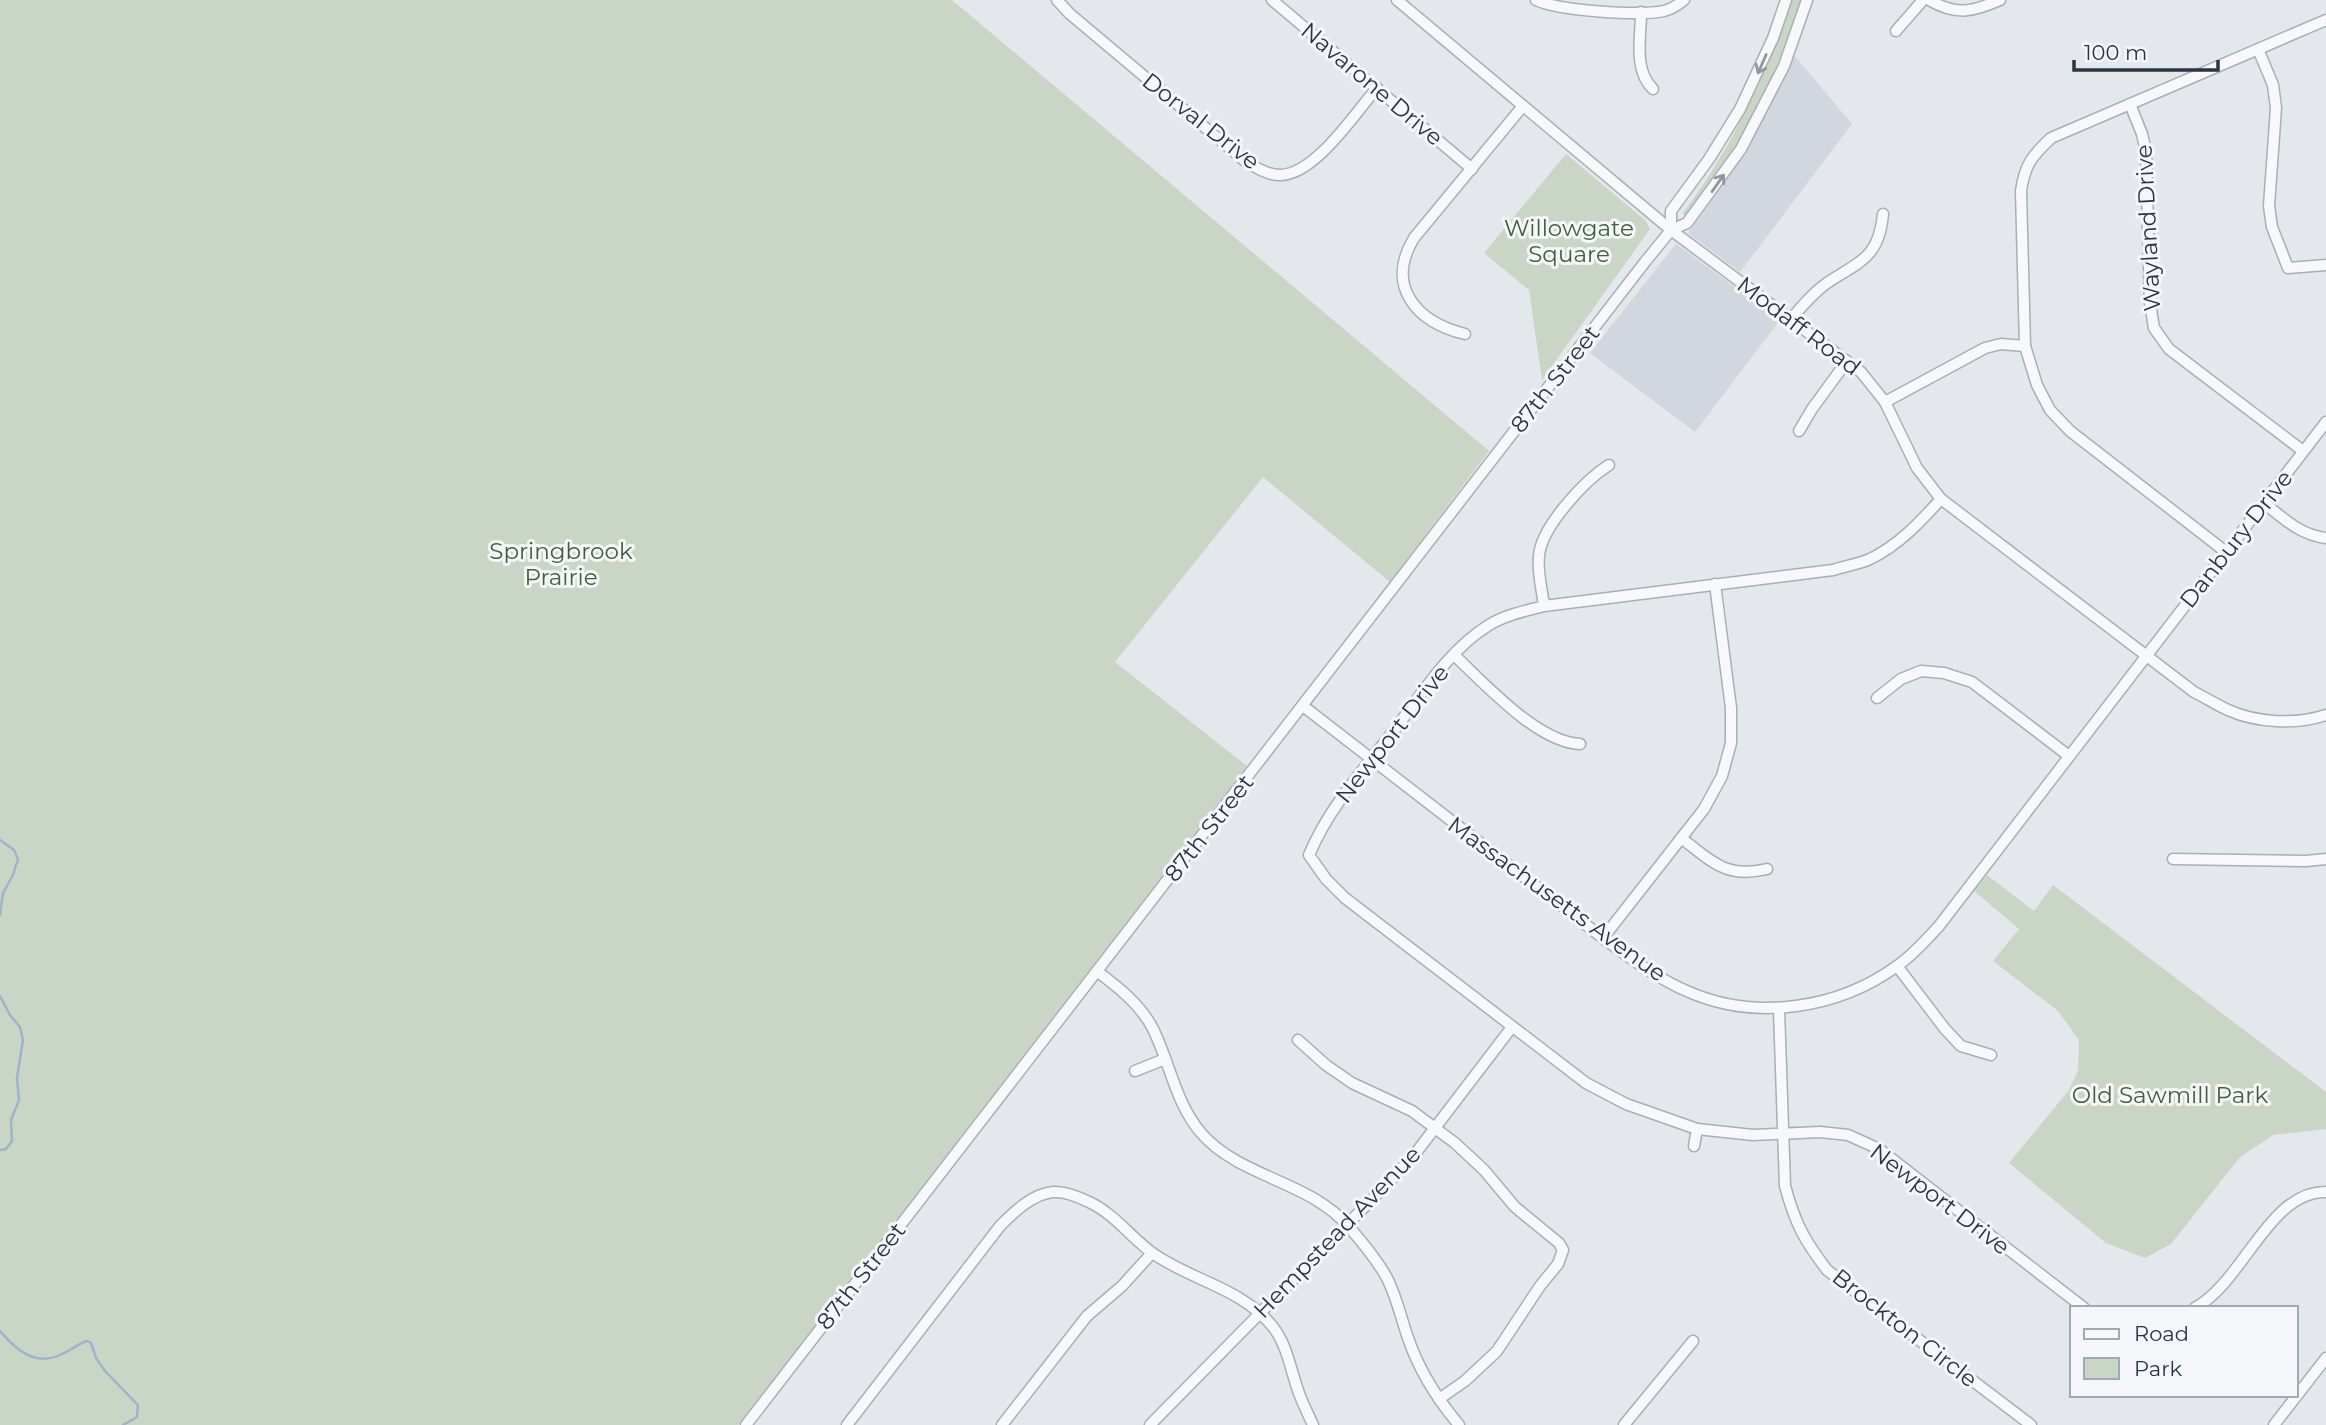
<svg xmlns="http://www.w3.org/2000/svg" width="2326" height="1425" viewBox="0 0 2326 1425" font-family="Montserrat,sans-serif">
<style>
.built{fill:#d2d6de}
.green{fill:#c9d6c5}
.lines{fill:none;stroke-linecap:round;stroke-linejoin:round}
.stream{stroke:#9fb4cc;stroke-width:2.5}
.minor-casing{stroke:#a9aeb7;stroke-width:13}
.minor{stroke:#f7f8fa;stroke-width:10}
.oneway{stroke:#9196a0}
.labels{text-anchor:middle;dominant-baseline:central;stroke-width:6;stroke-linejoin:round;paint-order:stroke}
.street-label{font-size:23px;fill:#2b3445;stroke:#f4f6f9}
.park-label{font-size:23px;fill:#3f6138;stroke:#f4f6f9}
</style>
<rect width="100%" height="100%" fill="#e4e7ec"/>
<g class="built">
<path d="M 1794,55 L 1852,124 L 1740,272 L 1688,233 L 1745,153 Z"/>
<path d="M 1676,244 L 1780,320 L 1695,432 L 1590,353 Z"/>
</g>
<g class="green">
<path d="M 0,0 L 952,0 L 1489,451 L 1390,582 L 1263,477 L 1115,662 L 1247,766 L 738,1425 L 0,1425 Z"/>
<path d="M 1792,0 L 1801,0 C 1782,62 1754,120 1717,174 C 1707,188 1697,205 1684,216 L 1683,213 C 1731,149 1766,76 1792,0 Z"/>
<path d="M 1566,154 L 1646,221 L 1650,229 L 1542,380 L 1529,290 L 1484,253 Z"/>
<path d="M 1987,875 L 2034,911 L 2053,885 L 2326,1092 L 2326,1129 L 2273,1135 L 2240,1157 L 2171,1244 L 2145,1258 L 2106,1243 L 2009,1163 L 2069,1090 L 2078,1071 L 2079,1040 L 2058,1011 L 1993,961 L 2019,929 L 1974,891 Z"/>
</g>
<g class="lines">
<g class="stream">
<path d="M 0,840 L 14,850 L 18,859 L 13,875 L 3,893 L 0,915"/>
<path d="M 0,996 L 10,1015 L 20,1027 L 23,1040 L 17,1078 L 19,1100 L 11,1120 L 12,1141 L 6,1149 L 0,1150"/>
<path d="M 0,1331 C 17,1351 36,1367 62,1354 C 71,1350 78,1344 87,1341 L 91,1343 L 96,1358 L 105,1371 L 138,1405 L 137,1417 L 123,1425"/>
</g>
<defs>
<g id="minor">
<path d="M 1057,0 L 1070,14 L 1245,161 C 1255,167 1267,175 1280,175 C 1315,175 1355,113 1377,88"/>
<path d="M 1272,0 L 1472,169"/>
<path d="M 1397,0 L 1671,230 L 1861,372 L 1885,402 L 1917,468 L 1941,499 L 2194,692 C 2206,698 2217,705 2228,710 C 2257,723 2296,725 2326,715"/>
<path d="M 1536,0 C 1559,11 1639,16 1664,11 C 1672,9 1678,5 1684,0"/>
<path d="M 1929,0 C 1957,16 1972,12 2000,0"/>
<path d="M 1641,12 C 1641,37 1633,70 1653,89"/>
<path d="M 1896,31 L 1923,0"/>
<path d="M 2258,49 L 2273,85 L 2276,108 L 2269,206 L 2272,227 L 2288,268 L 2326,265"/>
<path d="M 2130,104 L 2142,134 L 2146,151 L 2150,303 L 2154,328 L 2169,349 L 2303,451"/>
<path d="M 1671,230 L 1671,211 L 1709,159 L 1740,109 L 1773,38 L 1786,0"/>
<path d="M 1791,319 C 1802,306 1813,293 1827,283 C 1860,261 1879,258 1883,214"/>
<path d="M 1465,334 C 1416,322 1385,286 1414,238 L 1523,106"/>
<path d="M 1885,402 L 1985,348 L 2001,344 L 2025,346"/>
<path d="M 1799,431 L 1812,409 L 1847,361"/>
<path d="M 1941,499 C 1920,522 1899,545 1870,559 C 1859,564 1845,566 1833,570 L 1544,606 C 1525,611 1505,615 1489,625 C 1450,649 1423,692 1396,728 C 1365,768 1329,807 1309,855 L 1326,879 L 1345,898 L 1586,1083 L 1626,1104 L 1697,1129 L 1753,1135 L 1820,1132 L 1848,1135 L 1879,1149 L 2084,1308"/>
<path d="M 2264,503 C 2283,518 2300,535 2326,538"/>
<path d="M 2226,552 L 2070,431 L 2050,410 L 2037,385 L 2025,346 L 2021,191 C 2025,164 2032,156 2051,138 L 2326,20"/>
<path d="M 1544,606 C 1542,589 1537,572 1539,556 C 1541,527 1585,480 1609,465"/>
<path d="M 1454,655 C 1484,683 1537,742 1580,744"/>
<path d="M 1877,698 L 1901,679 L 1921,671 L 1944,673 L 1972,682 L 2069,756"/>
<path d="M 1303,706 L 1603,938 C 1630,958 1658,979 1689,992 C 1756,1021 1838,1009 1897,966 C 1913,955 1926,940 1939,926 L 2326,422"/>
<path d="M 1681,838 C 1712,861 1725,879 1767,869"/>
<path d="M 2173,859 L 2306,861 L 2326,859"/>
<path d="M 1603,938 L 1704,809 L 1722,776 L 1731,743 L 1731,708 L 1715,584"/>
<path d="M 1897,966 L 1945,1029 L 1961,1046 L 1991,1055"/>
<path d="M 1098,972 C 1118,987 1141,1005 1153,1029 C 1170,1063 1176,1105 1202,1134 C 1241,1178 1310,1181 1349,1227 C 1363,1243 1377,1260 1387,1278 C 1397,1298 1401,1318 1408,1338 C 1419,1370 1438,1400 1459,1425"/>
<path d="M 1779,1010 L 1785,1186 C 1795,1223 1804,1240 1827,1270 L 2031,1425"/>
<path d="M 1298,1040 L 1326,1065 L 1352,1083 L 1412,1111 L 1455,1143 L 1484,1170 L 1515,1207 L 1559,1243 L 1563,1250 L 1558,1264 L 1540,1286 L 1497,1351 L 1465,1381 L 1439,1399"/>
<path d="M 1135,1071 L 1165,1059"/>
<path d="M 1694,1146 L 1697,1129"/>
<path d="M 2195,1308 C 2244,1281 2269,1191 2326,1192"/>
<path d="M 746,1425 L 1645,262 L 1671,230 L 1687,223 L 1741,149 L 1784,66 L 1807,0"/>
<path d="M 847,1425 L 1000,1226 C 1014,1212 1032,1194 1053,1192 C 1065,1191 1079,1197 1089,1202 C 1113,1213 1130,1236 1151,1252 C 1191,1281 1241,1287 1273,1327 C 1288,1346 1291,1373 1300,1396 C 1304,1406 1309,1416 1313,1425"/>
<path d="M 1002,1425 L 1087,1316 L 1122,1286 L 1152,1253"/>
<path d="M 1150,1425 L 1390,1181 L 1415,1154 L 1512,1027"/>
<path d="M 1624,1425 L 1693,1341"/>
<path d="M 2274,1425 L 2326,1358"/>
</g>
</defs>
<use href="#minor" class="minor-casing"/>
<use href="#minor" class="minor"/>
</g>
<defs><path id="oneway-shaft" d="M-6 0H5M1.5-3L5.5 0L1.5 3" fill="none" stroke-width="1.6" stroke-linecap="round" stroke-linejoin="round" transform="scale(1.75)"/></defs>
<g class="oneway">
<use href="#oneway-shaft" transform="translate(1762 64) rotate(114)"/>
<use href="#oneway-shaft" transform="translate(1718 183) rotate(-55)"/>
</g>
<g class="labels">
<g class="street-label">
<text transform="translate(1372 84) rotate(40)">Navarone Drive</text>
<text transform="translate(1201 121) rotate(38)">Dorval Drive</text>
<text transform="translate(2148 228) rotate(-93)">Wayland Drive</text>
<text transform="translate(1799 326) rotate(37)">Modaff Road</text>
<text transform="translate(1555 379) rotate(-52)">87th Street</text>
<text transform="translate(2236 539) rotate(-52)">Danbury Drive</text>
<text transform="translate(1392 734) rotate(-52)">Newport Drive</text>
<text transform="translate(1209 828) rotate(-52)">87th Street</text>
<text transform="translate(1557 899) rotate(36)">Massachusetts Avenue</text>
<text transform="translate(1940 1199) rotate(37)">Newport Drive</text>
<text transform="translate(1337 1232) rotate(-46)">Hempstead Avenue</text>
<text transform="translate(861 1276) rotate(-52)">87th Street</text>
<text transform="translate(1905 1328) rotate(38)">Brockton Circle</text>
</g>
<g class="park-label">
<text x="1569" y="228">Willowgate<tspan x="1569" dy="26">Square</tspan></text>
<text x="561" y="551">Springbrook<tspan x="561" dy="26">Prairie</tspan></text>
<text x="2170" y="1095">Old Sawmill Park</text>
</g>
</g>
<rect x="2070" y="1306" width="228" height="91" fill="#f4f6f9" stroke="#a4a8b1" stroke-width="2"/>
<rect x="2084" y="1329" width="35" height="10" fill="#f7f8fa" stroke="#a4a8b1" stroke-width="2"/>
<text x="2134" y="1341" font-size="21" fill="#2b3445">Road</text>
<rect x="2084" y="1358" width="35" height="21" fill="#c9d6c5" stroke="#a4a8b1" stroke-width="2"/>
<text x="2134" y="1376" font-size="21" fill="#2b3445">Park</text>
<path d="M2074 60v10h144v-10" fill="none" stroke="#2b3445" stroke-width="3.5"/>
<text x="2084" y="60" font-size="21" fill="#2b3445" stroke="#f4f6f9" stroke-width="5" paint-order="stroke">100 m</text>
</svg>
